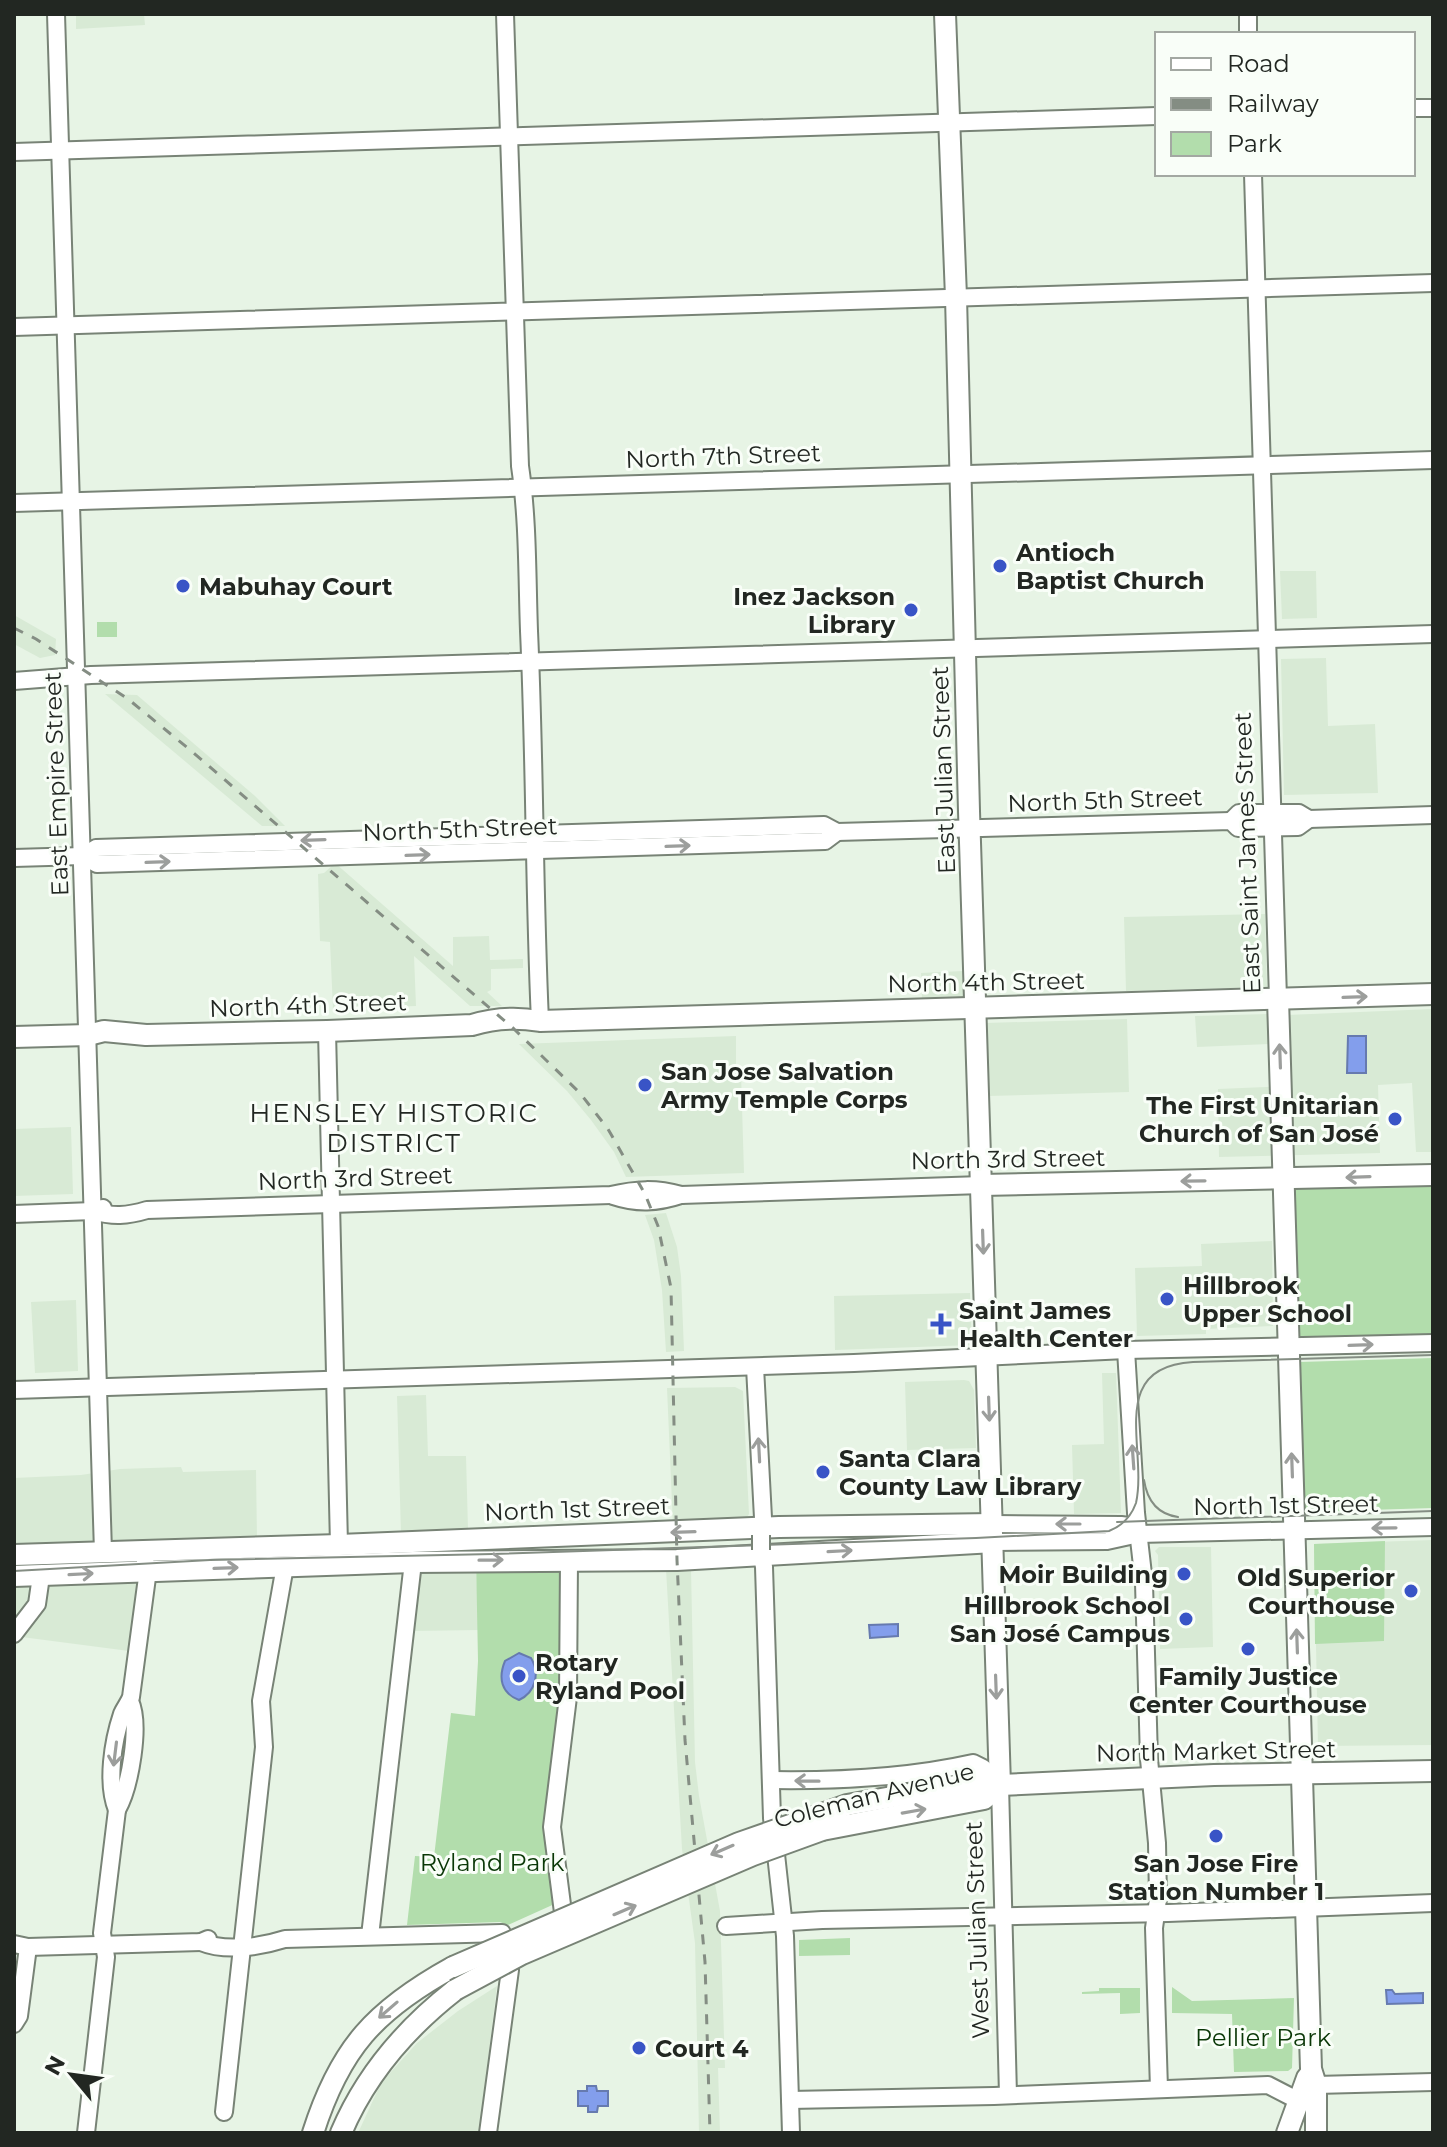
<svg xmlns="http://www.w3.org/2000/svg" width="1447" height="2147" viewBox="0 0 1447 2147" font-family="Montserrat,sans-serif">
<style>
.built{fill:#d8ead5}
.green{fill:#b2ddac}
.water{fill:#839eec;stroke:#667aaf;stroke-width:2}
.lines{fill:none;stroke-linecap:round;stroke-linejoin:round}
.minor-casing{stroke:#788376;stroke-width:20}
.major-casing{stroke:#788376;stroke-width:24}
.minor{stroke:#fff;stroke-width:16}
.major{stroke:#fff;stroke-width:20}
.tram{stroke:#848d83;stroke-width:2}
.rail{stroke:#848d83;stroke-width:3;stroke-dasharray:10 10;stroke-linecap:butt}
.minor-bridge-casing{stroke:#788376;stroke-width:20;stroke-linecap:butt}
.major-bridge-casing{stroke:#788376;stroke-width:24;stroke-linecap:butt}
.minor-bridge{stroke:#fff;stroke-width:16}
.major-bridge{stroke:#fff;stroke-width:20}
.oneway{stroke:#9c9e9c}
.poi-dot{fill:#3954c6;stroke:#f9fef8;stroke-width:3}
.labels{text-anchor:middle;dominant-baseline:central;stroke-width:6;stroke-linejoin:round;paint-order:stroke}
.street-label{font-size:24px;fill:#222722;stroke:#f9fef8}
.poi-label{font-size:24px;font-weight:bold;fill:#222722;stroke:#f9fef8;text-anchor:start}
.park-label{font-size:24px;fill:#093706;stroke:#f9fef8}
.neighbourhood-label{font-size:26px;letter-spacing:2px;fill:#222722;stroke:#f9fef8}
</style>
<rect width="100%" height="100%" fill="#e7f4e5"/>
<g class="built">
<path d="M 76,14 L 144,14 L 145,25 L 76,29 Z"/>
<path d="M 1280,571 L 1316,571 L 1317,618 L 1282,619 Z"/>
<path d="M 14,615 L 56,639 L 55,655 L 40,658 L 14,644 Z"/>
<path d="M 1326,658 L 1328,726 L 1375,724 L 1378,793 L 1284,795 L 1281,659 Z"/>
<path d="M 105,694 L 137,695 L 255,796 L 285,826 L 262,826 Z"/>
<path d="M 335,863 L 453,966 L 453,937 L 489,936 L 490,960 L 523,959 L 523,968 L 491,969 L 491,990 L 487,992 L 502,1006 L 470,1006 L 414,956 L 416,1006 L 333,1009 L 330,942 L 320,941 L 318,874 L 324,873 Z"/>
<path d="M 1265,914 L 1267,987 L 1126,991 L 1124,917 Z"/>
<path d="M 963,971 L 964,997 L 922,998 L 921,973 Z"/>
<path d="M 1433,1009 L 1433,1152 L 1416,1152 L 1412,1083 L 1378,1085 L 1380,1153 L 1219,1157 L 1218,1089 L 1290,1086 L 1287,1015 Z"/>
<path d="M 1268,1014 L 1269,1044 L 1197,1047 L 1195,1016 Z"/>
<path d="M 1127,1019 L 1129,1092 L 988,1096 L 985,1023 Z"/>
<path d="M 736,1036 L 736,1073 L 741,1073 L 744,1173 L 626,1177 L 614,1152 L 591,1120 L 567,1091 L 519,1044 Z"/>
<path d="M 71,1127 L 73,1194 L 14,1196 L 14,1129 Z"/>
<path d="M 666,1213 L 677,1247 L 681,1276 L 684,1351 L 666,1352 L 662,1290 L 654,1240 L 645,1215 Z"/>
<path d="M 1272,1241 L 1273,1326 L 1206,1329 L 1206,1334 L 1137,1336 L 1135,1268 L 1202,1266 L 1201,1244 Z"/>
<path d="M 970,1293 L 972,1345 L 835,1350 L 834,1296 Z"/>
<path d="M 76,1300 L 78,1371 L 35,1373 L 31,1302 Z"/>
<path d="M 1102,1373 L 1116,1373 L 1121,1513 L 1074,1514 L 1072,1445 L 1104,1444 Z"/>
<path d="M 964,1380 L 969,1381 L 974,1390 L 976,1448 L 907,1450 L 905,1382 Z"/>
<path d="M 735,1387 L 743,1391 L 749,1514 L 745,1520 L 673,1526 L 667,1388 Z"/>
<path d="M 426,1395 L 428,1456 L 466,1456 L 468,1529 L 401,1533 L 397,1396 Z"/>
<path d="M 181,1467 L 183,1472 L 256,1470 L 257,1539 L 15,1546 L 14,1478 L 81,1475 L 120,1469 Z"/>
<path d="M 1433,1540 L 1433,1745 L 1318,1746 L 1314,1544 Z"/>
<path d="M 1159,1547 L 1211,1547 L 1213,1647 L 1160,1649 L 1158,1555 L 1155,1551 Z"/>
<path d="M 419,1567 L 476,1569 L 479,1630 L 411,1631 Z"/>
<path d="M 666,1569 L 691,1569 L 695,1762 L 699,1796 L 720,1911 L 725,2068 L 718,2068 L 720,2133 L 699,2133 L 695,1943 L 682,1849 Z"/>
<path d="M 137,1576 L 129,1651 L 14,1636 L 14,1580 Z"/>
<path d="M 497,1986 L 479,2133 L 358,2133 L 381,2083 L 417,2043 L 458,2011 Z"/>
</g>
<g class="green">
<rect x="97" y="622" width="20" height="15"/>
<path d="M 1433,1182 L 1433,1337 L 1299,1339 L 1294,1192 L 1296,1188 Z"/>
<path d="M 1433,1358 L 1433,1508 L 1304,1512 L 1300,1362 Z"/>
<path d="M 1385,1541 L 1384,1641 L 1315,1644 L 1314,1544 Z"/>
<path d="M 476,1557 L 564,1558 L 565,1665 L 545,1833 L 559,1902 L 508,1925 L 500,1922 L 407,1925 L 415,1856 L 434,1857 L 451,1713 L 475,1716 L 478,1661 Z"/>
<path d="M 850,1938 L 850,1955 L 799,1956 L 799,1940 Z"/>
<path d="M 1172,1987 L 1192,2001 L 1294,1998 L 1292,2068 L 1288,2071 L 1234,2072 L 1232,2014 L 1172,2013 Z"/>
<path d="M 1099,1988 L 1140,1988 L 1140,2013 L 1120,2014 L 1120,1993 L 1082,1994 L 1082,1992 L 1099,1991 Z"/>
</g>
<g class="water">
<path d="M 1348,1036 L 1366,1036 L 1366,1073 L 1347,1073 Z"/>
<path d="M 898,1624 L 898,1636 L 870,1638 L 869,1625 Z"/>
<path d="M 519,1653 L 531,1658 C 540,1673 536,1692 519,1700 C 501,1693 498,1678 505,1661 Z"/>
<path d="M 1386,1990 L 1392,1990 L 1395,1994 L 1423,1993 L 1423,2003 L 1387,2004 Z"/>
<path d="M 587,2086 L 596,2086 L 597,2091 L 608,2091 L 608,2106 L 598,2106 L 597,2112 L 588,2112 L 588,2106 L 578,2106 L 578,2091 L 587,2091 Z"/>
</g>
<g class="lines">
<defs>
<g id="minor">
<path d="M 56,14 L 103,1552"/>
<path d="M 505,14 L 520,466 C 528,520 527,576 529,631 C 535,761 534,891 540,1021"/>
<path d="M 1248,14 L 1248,34"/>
<path d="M 1413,108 L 1433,108"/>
<path d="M 14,152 L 1157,116"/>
<path d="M 1253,174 L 1278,999"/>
<path d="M 14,327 L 1433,283"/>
<path d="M 14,503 L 1433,460"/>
<path d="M 14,681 L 91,675 L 1433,634"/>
<path d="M 1231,821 L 1239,813 L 1299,813 L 1309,819 L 1433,815"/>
<path d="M 83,856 L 97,864 L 825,841 L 837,832"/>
<path d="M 14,858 L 83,856 L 96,848 L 824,825 L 837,832 L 1231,821 L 1238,828 L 1298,827 L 1309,819"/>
<path d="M 327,1031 L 339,1545"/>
<path d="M 613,1196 C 637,1204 657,1203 681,1195 L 982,1185"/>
<path d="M 93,1211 C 113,1217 127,1216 147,1210 L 611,1195 C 636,1189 656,1188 681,1195"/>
<path d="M 14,1214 L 93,1211 L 103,1208"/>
<path d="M 1126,1350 L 1136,1513 L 1144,1583 L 1149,1759 L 1157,1843 L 1158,1899 L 1154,1928 L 1159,2089"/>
<path d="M 755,1367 L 763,1518 L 761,1535"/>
<path d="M 14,1390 L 854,1363 L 1126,1350 L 1433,1343"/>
<path d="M 993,1524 L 1121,1525 L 1129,1526 L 1139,1534"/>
<path d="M 994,1542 L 1107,1541 L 1139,1534 L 1433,1527"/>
<path d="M 761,1550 L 764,1567 L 772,1818 L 785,1936 L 791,2133"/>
<path d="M 14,1634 L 37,1604 L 41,1576"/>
<path d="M 771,1780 C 839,1781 906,1778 973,1763 L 983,1768 L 1000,1785 L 1008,2095"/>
<path d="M 117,1810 C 106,1783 113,1741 122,1714 C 125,1707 129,1703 131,1697 L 148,1570 L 145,1561"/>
<path d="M 726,1926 L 822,1920 L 1168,1913 L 1433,1903"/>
<path d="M 565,1928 L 552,1827 L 568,1697 L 569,1560"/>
<path d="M 370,1936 L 413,1562"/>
<path d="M 201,1942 C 225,1952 260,1947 285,1939 L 502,1933 L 507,1942"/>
<path d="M 14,1944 L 28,1947 L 201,1942 L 208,1939"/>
<path d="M 14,2024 L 19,2016 L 28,1947"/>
<path d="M 1316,2085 L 1433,2082"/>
<path d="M 790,2100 L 994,2096 L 1268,2085 L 1299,2101"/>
<path d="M 224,2112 L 264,1747 L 261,1701 L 285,1566"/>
<path d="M 86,2133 L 106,1957 L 102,1933 L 117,1810 C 130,1787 141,1725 130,1701"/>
<path d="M 488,2133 L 510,1970 L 508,1951"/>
</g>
<g id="major">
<path d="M 945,14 L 956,297 L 969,811 L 1000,1785"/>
<path d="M 1278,999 L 1311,2069 L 1316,2085 L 1316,2133"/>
<path d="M 14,1037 L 88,1035 L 104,1031 L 146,1035 L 327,1031 L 472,1025 C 494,1018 517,1017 540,1021 L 1433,994"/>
<path d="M 982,1185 L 1433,1175"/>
<path d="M 14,1555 L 339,1545 L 779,1527 L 993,1524"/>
<path d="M 14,1576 L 413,1562 L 677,1560 L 994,1542"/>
<path d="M 822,1814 L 847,1805 L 983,1781 L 1000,1785 L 1214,1775 L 1433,1771"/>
<path d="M 822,1830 L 984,1799 L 1000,1785"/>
<path d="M 313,2133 C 340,2048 375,2010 453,1967"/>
<path d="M 341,2133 C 366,2074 405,2029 455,1990"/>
<path d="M 1287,2133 L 1307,2078 L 1311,2073"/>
</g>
</defs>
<use href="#minor" class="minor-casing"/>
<use href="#major" class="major-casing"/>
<use href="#minor" class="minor"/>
<use href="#major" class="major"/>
<g class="tram">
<path d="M 1144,1480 C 1147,1500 1157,1514 1178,1517"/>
<path d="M 1117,1522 L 1433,1511"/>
<path d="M 14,1571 L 210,1560 L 493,1554 L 976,1538 L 1109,1531 C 1122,1526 1131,1517 1136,1503 C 1148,1449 1106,1367 1193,1362 L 1433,1355"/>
</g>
<path class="rail" d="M 14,628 L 36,639 L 128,699 L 189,749 L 514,1029 L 580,1093 L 608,1129 L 645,1194 L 658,1226 L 671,1288 L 677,1560 L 685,1740 L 705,1962 L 710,2133"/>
<defs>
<path id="minor-bridge" d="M 761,1535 L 761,1550"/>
<g id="major-bridge">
<path d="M 453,1967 L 739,1843 L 822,1814"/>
<path d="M 455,1990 L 522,1954 L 753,1855 L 822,1830"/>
</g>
</defs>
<use href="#minor-bridge" class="minor-bridge-casing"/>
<use href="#major-bridge" class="major-bridge-casing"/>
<use href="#minor-bridge" class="minor-bridge"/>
<use href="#major-bridge" class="major-bridge"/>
</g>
<defs><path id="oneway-shaft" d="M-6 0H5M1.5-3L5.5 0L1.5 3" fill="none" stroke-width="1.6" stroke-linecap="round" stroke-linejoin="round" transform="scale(2)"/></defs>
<g class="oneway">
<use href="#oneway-shaft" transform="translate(313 840) rotate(178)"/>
<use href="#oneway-shaft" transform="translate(678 846) rotate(-2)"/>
<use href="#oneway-shaft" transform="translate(418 855) rotate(-2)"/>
<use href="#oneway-shaft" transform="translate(158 862) rotate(-2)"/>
<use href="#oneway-shaft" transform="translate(1355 997) rotate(-2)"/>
<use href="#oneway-shaft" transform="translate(1280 1056) rotate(-92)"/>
<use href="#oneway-shaft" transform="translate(1358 1177) rotate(178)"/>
<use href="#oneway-shaft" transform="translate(1193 1181) rotate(179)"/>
<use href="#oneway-shaft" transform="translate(983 1242) rotate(88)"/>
<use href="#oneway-shaft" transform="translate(1361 1345) rotate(-2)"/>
<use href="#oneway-shaft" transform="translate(989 1409) rotate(88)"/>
<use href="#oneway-shaft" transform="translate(759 1450) rotate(-93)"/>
<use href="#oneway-shaft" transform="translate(1133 1457) rotate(-94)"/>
<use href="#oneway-shaft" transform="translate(1292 1465) rotate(-92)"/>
<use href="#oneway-shaft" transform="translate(1068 1524) rotate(180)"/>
<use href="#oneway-shaft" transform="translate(1384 1528) rotate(179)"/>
<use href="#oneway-shaft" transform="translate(683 1532) rotate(178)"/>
<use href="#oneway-shaft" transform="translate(840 1551) rotate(-3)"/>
<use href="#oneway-shaft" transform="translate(491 1560) rotate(-1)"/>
<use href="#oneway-shaft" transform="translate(226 1568) rotate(-2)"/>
<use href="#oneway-shaft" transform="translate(81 1574) rotate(-3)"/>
<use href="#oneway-shaft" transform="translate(1297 1641) rotate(-92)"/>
<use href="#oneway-shaft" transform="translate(996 1687) rotate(88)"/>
<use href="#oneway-shaft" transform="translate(115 1754) rotate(97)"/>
<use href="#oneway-shaft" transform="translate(807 1781) rotate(-179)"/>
<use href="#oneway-shaft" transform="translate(914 1811) rotate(-10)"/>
<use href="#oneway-shaft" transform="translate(722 1850) rotate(157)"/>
<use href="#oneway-shaft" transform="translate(625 1910) rotate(-23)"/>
<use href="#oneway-shaft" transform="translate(388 2010) rotate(139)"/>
</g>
<g class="poi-dot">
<circle cx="1000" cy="566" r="8"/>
<circle cx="183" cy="586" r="8"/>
<circle cx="911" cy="610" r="8"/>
<circle cx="645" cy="1085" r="8"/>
<circle cx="1395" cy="1119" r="8"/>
<circle cx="1167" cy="1299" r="8"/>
<path d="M937 1312h8v8h8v8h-8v8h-8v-8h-8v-8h8z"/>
<circle cx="823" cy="1472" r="8"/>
<circle cx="1184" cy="1574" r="8"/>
<circle cx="1411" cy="1591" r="8"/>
<circle cx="1186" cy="1619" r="8"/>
<circle cx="1248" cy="1649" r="8"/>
<circle cx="519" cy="1676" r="8"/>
<circle cx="1216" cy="1836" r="8"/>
<circle cx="639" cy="2048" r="8"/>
</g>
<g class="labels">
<g class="street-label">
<text transform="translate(723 456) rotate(-2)">North 7th Street</text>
<text transform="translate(943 770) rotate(-92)">East Julian Street</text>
<text transform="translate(56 784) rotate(-92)">East Empire Street</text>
<text transform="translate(1105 800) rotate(-2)">North 5th Street</text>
<text transform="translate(460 829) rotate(-2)">North 5th Street</text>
<text transform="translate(1247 853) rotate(-92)">East Saint James Street</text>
<text transform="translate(986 982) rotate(-1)">North 4th Street</text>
<text transform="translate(308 1005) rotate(-2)">North 4th Street</text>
<text transform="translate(1008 1159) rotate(-1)">North 3rd Street</text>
<text transform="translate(355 1178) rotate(-2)">North 3rd Street</text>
<text transform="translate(1286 1505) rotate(-1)">North 1st Street</text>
<text transform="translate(577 1509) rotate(-2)">North 1st Street</text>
<text transform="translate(1216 1751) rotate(-1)">North Market Street</text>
<text transform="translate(874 1795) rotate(-14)">Coleman Avenue</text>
<text transform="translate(977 1930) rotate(-92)">West Julian Street</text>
</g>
<g class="poi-label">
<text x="1016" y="552">Antioch<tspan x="1016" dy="28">Baptist Church</tspan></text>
<text x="199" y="586">Mabuhay Court</text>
<text x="895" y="596" text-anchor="end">Inez Jackson<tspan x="895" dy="28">Library</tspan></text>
<text x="661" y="1071">San Jose Salvation<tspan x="661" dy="28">Army Temple Corps</tspan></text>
<text x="1379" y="1105" text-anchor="end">The First Unitarian<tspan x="1379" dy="28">Church of San José</tspan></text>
<text x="1183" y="1285">Hillbrook<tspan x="1183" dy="28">Upper School</tspan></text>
<text x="959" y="1310">Saint James<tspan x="959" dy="28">Health Center</tspan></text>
<text x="839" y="1458">Santa Clara<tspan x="839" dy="28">County Law Library</tspan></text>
<text x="1168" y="1574" text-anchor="end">Moir Building</text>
<text x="1395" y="1577" text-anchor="end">Old Superior<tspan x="1395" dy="28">Courthouse</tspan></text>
<text x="1170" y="1605" text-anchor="end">Hillbrook School<tspan x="1170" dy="28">San José Campus</tspan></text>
<text x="535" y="1662">Rotary<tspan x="535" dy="28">Ryland Pool</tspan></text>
<text x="1248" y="1676" text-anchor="middle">Family Justice<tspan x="1248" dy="28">Center Courthouse</tspan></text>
<text x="1216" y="1863" text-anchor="middle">San Jose Fire<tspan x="1216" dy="28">Station Number 1</tspan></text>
<text x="655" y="2048">Court 4</text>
</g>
<g class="park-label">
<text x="492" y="1862">Ryland Park</text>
<text x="1263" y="2037">Pellier Park</text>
</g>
<g class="neighbourhood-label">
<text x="394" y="1113">HENSLEY HISTORIC<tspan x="394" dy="30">DISTRICT</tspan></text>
</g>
</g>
<rect width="1447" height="2147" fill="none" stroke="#222722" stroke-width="32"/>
<rect x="1155" y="32" width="260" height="144" fill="#f9fef8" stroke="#a3a8a2" stroke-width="2"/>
<rect x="1171" y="58" width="40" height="12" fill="#ffffff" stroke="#a3a8a2" stroke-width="2"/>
<text x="1227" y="72" font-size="24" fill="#222722">Road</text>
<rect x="1171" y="98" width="40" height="12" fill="#848d83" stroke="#a3a8a2" stroke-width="2"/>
<text x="1227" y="112" font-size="24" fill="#222722">Railway</text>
<rect x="1171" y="132" width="40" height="24" fill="#b2ddac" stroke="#a3a8a2" stroke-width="2"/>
<text x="1227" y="152" font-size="24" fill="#222722">Park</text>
<g transform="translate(72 2075) rotate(299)" stroke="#f9fef8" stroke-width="6" paint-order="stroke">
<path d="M0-6L14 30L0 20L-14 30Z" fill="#222722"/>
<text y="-12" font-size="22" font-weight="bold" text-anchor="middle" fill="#222722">N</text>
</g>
</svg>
